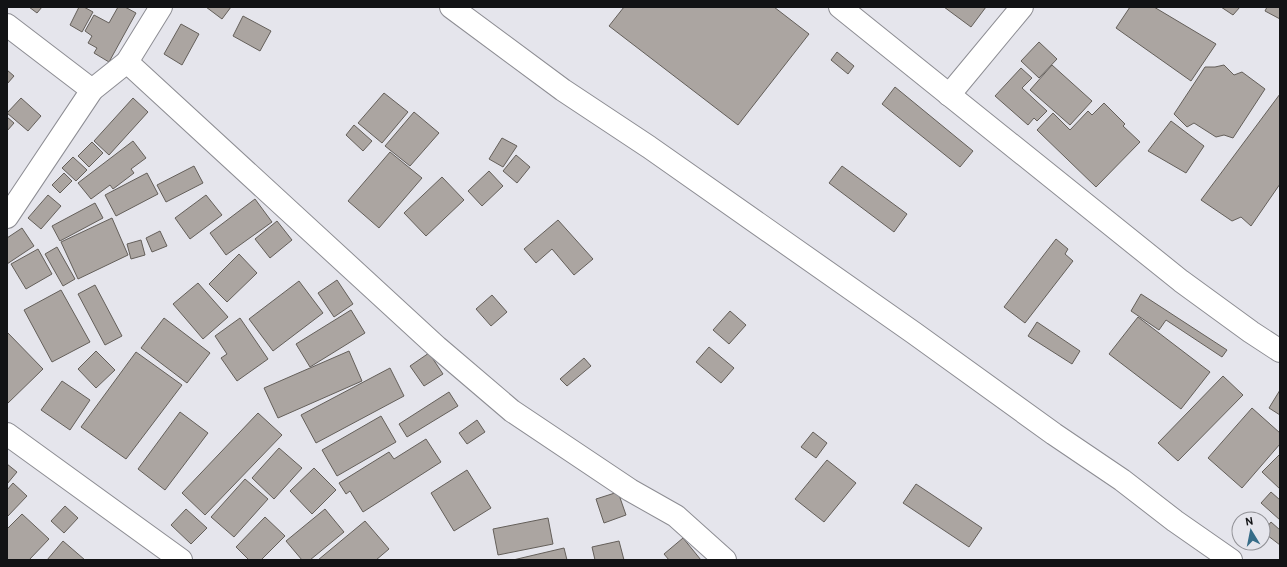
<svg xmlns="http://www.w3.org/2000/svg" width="1287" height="567" viewBox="0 0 1287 567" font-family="Overpass,sans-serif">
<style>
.building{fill:#aba5a1;stroke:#645f5a}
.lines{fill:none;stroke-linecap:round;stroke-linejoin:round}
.street-casing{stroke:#8d8d93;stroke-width:24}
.street{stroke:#fff;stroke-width:22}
</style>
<rect width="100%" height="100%" fill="#e5e5ec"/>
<g class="building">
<path d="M 29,7 L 42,7 L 37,13 Z"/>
<path d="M 79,7 L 84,7 L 93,12 L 82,32 L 70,25 Z"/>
<path d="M 118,7 L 125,7 L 136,13 L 109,62 L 94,53 L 97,48 L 88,43 L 92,36 L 85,31 L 94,15 L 109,23 Z"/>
<path d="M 206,7 L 231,7 L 222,19 Z"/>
<path d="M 624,7 L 774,7 L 809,34 L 738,125 L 609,26 Z"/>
<path d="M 944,7 L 986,7 L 971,27 Z"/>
<path d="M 1130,7 L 1154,7 L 1216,44 L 1191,81 L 1116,28 Z"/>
<path d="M 1221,7 L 1240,7 L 1233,15 Z"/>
<path d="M 1267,7 L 1280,7 L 1280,19 L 1265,11 Z"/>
<path d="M 243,16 L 271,31 L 260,51 L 233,36 Z"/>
<path d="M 181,24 L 199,34 L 182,65 L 164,54 Z"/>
<path d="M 1039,42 L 1057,59 L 1039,78 L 1021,61 Z"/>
<path d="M 837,52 L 854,66 L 848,74 L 831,60 Z"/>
<path d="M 1052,65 L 1092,101 L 1070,125 L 1030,90 Z"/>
<path d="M 1224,65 L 1234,75 L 1242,72 L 1265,89 L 1233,138 L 1224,135 L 1216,137 L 1194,123 L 1187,127 L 1174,114 L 1205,67 L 1215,67 Z"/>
<path d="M 1021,68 L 1032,78 L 1022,88 L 1047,111 L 1037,121 L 1034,118 L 1028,125 L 995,96 Z"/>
<path d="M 7,70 L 14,76 L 7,84 Z"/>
<path d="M 895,87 L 973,151 L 960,167 L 882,104 Z"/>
<path d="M 384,93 L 408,112 L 382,143 L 358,123 Z"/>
<path d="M 1280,94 L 1280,184 L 1251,226 L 1241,217 L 1232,221 L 1201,200 Z"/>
<path d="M 21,98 L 41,116 L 28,131 L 7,113 Z"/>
<path d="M 133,98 L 148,112 L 109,155 L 94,141 Z"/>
<path d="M 1104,103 L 1125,124 L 1123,126 L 1140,142 L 1096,187 L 1037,130 L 1053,113 L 1070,130 L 1088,111 L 1092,115 Z"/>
<path d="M 414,112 L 439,133 L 410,166 L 385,146 Z"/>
<path d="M 7,117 L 14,123 L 7,131 Z"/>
<path d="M 1171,121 L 1204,146 L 1186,173 L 1148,151 Z"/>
<path d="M 354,125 L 372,141 L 363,151 L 346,135 Z"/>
<path d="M 502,138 L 517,146 L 503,167 L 489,159 Z"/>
<path d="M 133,141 L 146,158 L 131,169 L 134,173 L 113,189 L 110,185 L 91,199 L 78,183 Z"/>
<path d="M 92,142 L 103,153 L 89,167 L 78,156 Z"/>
<path d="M 390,152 L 422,178 L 379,228 L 348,201 Z"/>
<path d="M 516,155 L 530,167 L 517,183 L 503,171 Z"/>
<path d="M 73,157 L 87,170 L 76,181 L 62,168 Z"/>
<path d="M 194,166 L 203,183 L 166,202 L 157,185 Z"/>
<path d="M 842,166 L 907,214 L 894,232 L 829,183 Z"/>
<path d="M 489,171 L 503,186 L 482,206 L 468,191 Z"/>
<path d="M 64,173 L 72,181 L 60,193 L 52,185 Z"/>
<path d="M 147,173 L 158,194 L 116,216 L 105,195 Z"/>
<path d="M 442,177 L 464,200 L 426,236 L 404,213 Z"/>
<path d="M 48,195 L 61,206 L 41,229 L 28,218 Z"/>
<path d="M 206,195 L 222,215 L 190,239 L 175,218 Z"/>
<path d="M 255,199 L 272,222 L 226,255 L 210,233 Z"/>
<path d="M 95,203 L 103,218 L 60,241 L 52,226 Z"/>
<path d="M 112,218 L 128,255 L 78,279 L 61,242 Z"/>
<path d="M 558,220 L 593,259 L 574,275 L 552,249 L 536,263 L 524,249 Z"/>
<path d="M 277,221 L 292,240 L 270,258 L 255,239 Z"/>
<path d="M 22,228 L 34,246 L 7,264 L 7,238 Z"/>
<path d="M 160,231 L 167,246 L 152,252 L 146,238 Z"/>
<path d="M 1056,239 L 1068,249 L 1065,254 L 1073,261 L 1025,323 L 1004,307 Z"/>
<path d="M 141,240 L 145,255 L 131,259 L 127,244 Z"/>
<path d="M 57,247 L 75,279 L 63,286 L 45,254 Z"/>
<path d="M 38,249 L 52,274 L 26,289 L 11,264 Z"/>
<path d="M 239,254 L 257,273 L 227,302 L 209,284 Z"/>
<path d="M 337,280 L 353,304 L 334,317 L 318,293 Z"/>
<path d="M 299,281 L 323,313 L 273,351 L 249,319 Z"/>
<path d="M 198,283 L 228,317 L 203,339 L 173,304 Z"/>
<path d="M 95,285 L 122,336 L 105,345 L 78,294 Z"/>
<path d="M 61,290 L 90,342 L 52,362 L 24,310 Z"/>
<path d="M 1141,294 L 1227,350 L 1222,357 L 1166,320 L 1159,330 L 1131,311 Z"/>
<path d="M 492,295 L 507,312 L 491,326 L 476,309 Z"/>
<path d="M 351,310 L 365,333 L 310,367 L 296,344 Z"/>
<path d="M 730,311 L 746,325 L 729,344 L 713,330 Z"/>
<path d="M 1138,317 L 1210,372 L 1181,409 L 1109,354 Z"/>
<path d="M 164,318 L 210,353 L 187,383 L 141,348 Z"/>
<path d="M 240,318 L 268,359 L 237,381 L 221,358 L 227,354 L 215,336 Z"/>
<path d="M 1037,322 L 1080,351 L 1072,364 L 1028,336 Z"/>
<path d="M 7,332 L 43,369 L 7,404 Z"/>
<path d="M 709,347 L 734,368 L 721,383 L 696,362 Z"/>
<path d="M 96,351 L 115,370 L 96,388 L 78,369 Z"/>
<path d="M 349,351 L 362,381 L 278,418 L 264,388 Z"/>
<path d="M 136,352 L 182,385 L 126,459 L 81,427 Z"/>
<path d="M 429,353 L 443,374 L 424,386 L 410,366 Z"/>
<path d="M 584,358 L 591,366 L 567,386 L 560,379 Z"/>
<path d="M 390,368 L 404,396 L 316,443 L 301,415 Z"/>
<path d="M 1223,376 L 1243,395 L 1178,461 L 1158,443 Z"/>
<path d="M 62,381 L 90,400 L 70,430 L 41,410 Z"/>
<path d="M 1280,390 L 1280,415 L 1269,408 Z"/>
<path d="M 449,392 L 458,406 L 407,437 L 399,424 Z"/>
<path d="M 1252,408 L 1280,433 L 1280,444 L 1242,488 L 1208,458 Z"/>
<path d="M 180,412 L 208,433 L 165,490 L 138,469 Z"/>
<path d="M 258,413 L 282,435 L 205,515 L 182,493 Z"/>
<path d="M 381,416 L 396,442 L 337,476 L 322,450 Z"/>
<path d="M 477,420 L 485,432 L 467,444 L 459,433 Z"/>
<path d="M 813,432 L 827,443 L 816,458 L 801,447 Z"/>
<path d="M 426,439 L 441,462 L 363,512 L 350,491 L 346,494 L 339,483 L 389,452 L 394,459 Z"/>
<path d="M 279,448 L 302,468 L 274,499 L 252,478 Z"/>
<path d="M 1280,454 L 1280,489 L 1262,472 Z"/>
<path d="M 827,460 L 856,483 L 824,522 L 795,499 Z"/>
<path d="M 7,464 L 17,472 L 7,484 Z"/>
<path d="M 314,468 L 336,490 L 312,514 L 290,491 Z"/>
<path d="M 467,470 L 491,508 L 454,531 L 431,493 Z"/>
<path d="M 245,479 L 268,499 L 234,537 L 211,517 Z"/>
<path d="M 13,483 L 27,496 L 7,517 L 7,490 Z"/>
<path d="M 916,484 L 982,528 L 969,547 L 903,503 Z"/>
<path d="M 618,492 L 626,515 L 604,523 L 596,499 Z"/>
<path d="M 1271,492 L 1280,500 L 1280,520 L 1261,503 Z"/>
<path d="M 65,506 L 78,518 L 64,533 L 51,521 Z"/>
<path d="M 186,509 L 207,528 L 191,544 L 171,525 Z"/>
<path d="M 325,509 L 344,532 L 310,560 L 302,560 L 286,541 Z"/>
<path d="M 22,514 L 49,539 L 29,560 L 7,560 L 7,529 Z"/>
<path d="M 265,517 L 285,536 L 261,560 L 249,560 L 236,547 Z"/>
<path d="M 548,518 L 553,544 L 498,555 L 493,529 Z"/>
<path d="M 365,521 L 389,549 L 376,560 L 318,560 Z"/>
<path d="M 1271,522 L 1280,530 L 1280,545 L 1263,532 Z"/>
<path d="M 683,538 L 701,560 L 669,560 L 664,554 Z"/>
<path d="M 63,541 L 85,560 L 47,560 Z"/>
<path d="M 619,541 L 624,560 L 595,560 L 592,547 Z"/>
<path d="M 564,548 L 567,560 L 513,560 Z"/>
</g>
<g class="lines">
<defs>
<g id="street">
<path d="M 451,7 L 563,90 L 649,147 L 914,333 L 1054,434 L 1122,480 L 1175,521 L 1231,560"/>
<path d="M 840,7 L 1181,281 L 1251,332 L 1280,351"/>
<path d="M 7,25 L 92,90"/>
<path d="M 127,62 L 437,347 L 512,411 L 630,490 L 676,516 L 725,560"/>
<path d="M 949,95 L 1022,7"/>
<path d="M 7,217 L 92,90 L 127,62 L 161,7"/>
<path d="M 7,434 L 181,560"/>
</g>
</defs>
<use href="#street" class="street-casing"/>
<use href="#street" class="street"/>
</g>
<rect width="1287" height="567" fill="none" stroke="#121315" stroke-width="16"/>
<g transform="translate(1251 531) rotate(350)"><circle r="19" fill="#e5e5ec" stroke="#919196"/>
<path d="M0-3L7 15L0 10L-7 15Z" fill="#366c88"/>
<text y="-6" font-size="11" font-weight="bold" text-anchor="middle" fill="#121315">N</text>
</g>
</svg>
